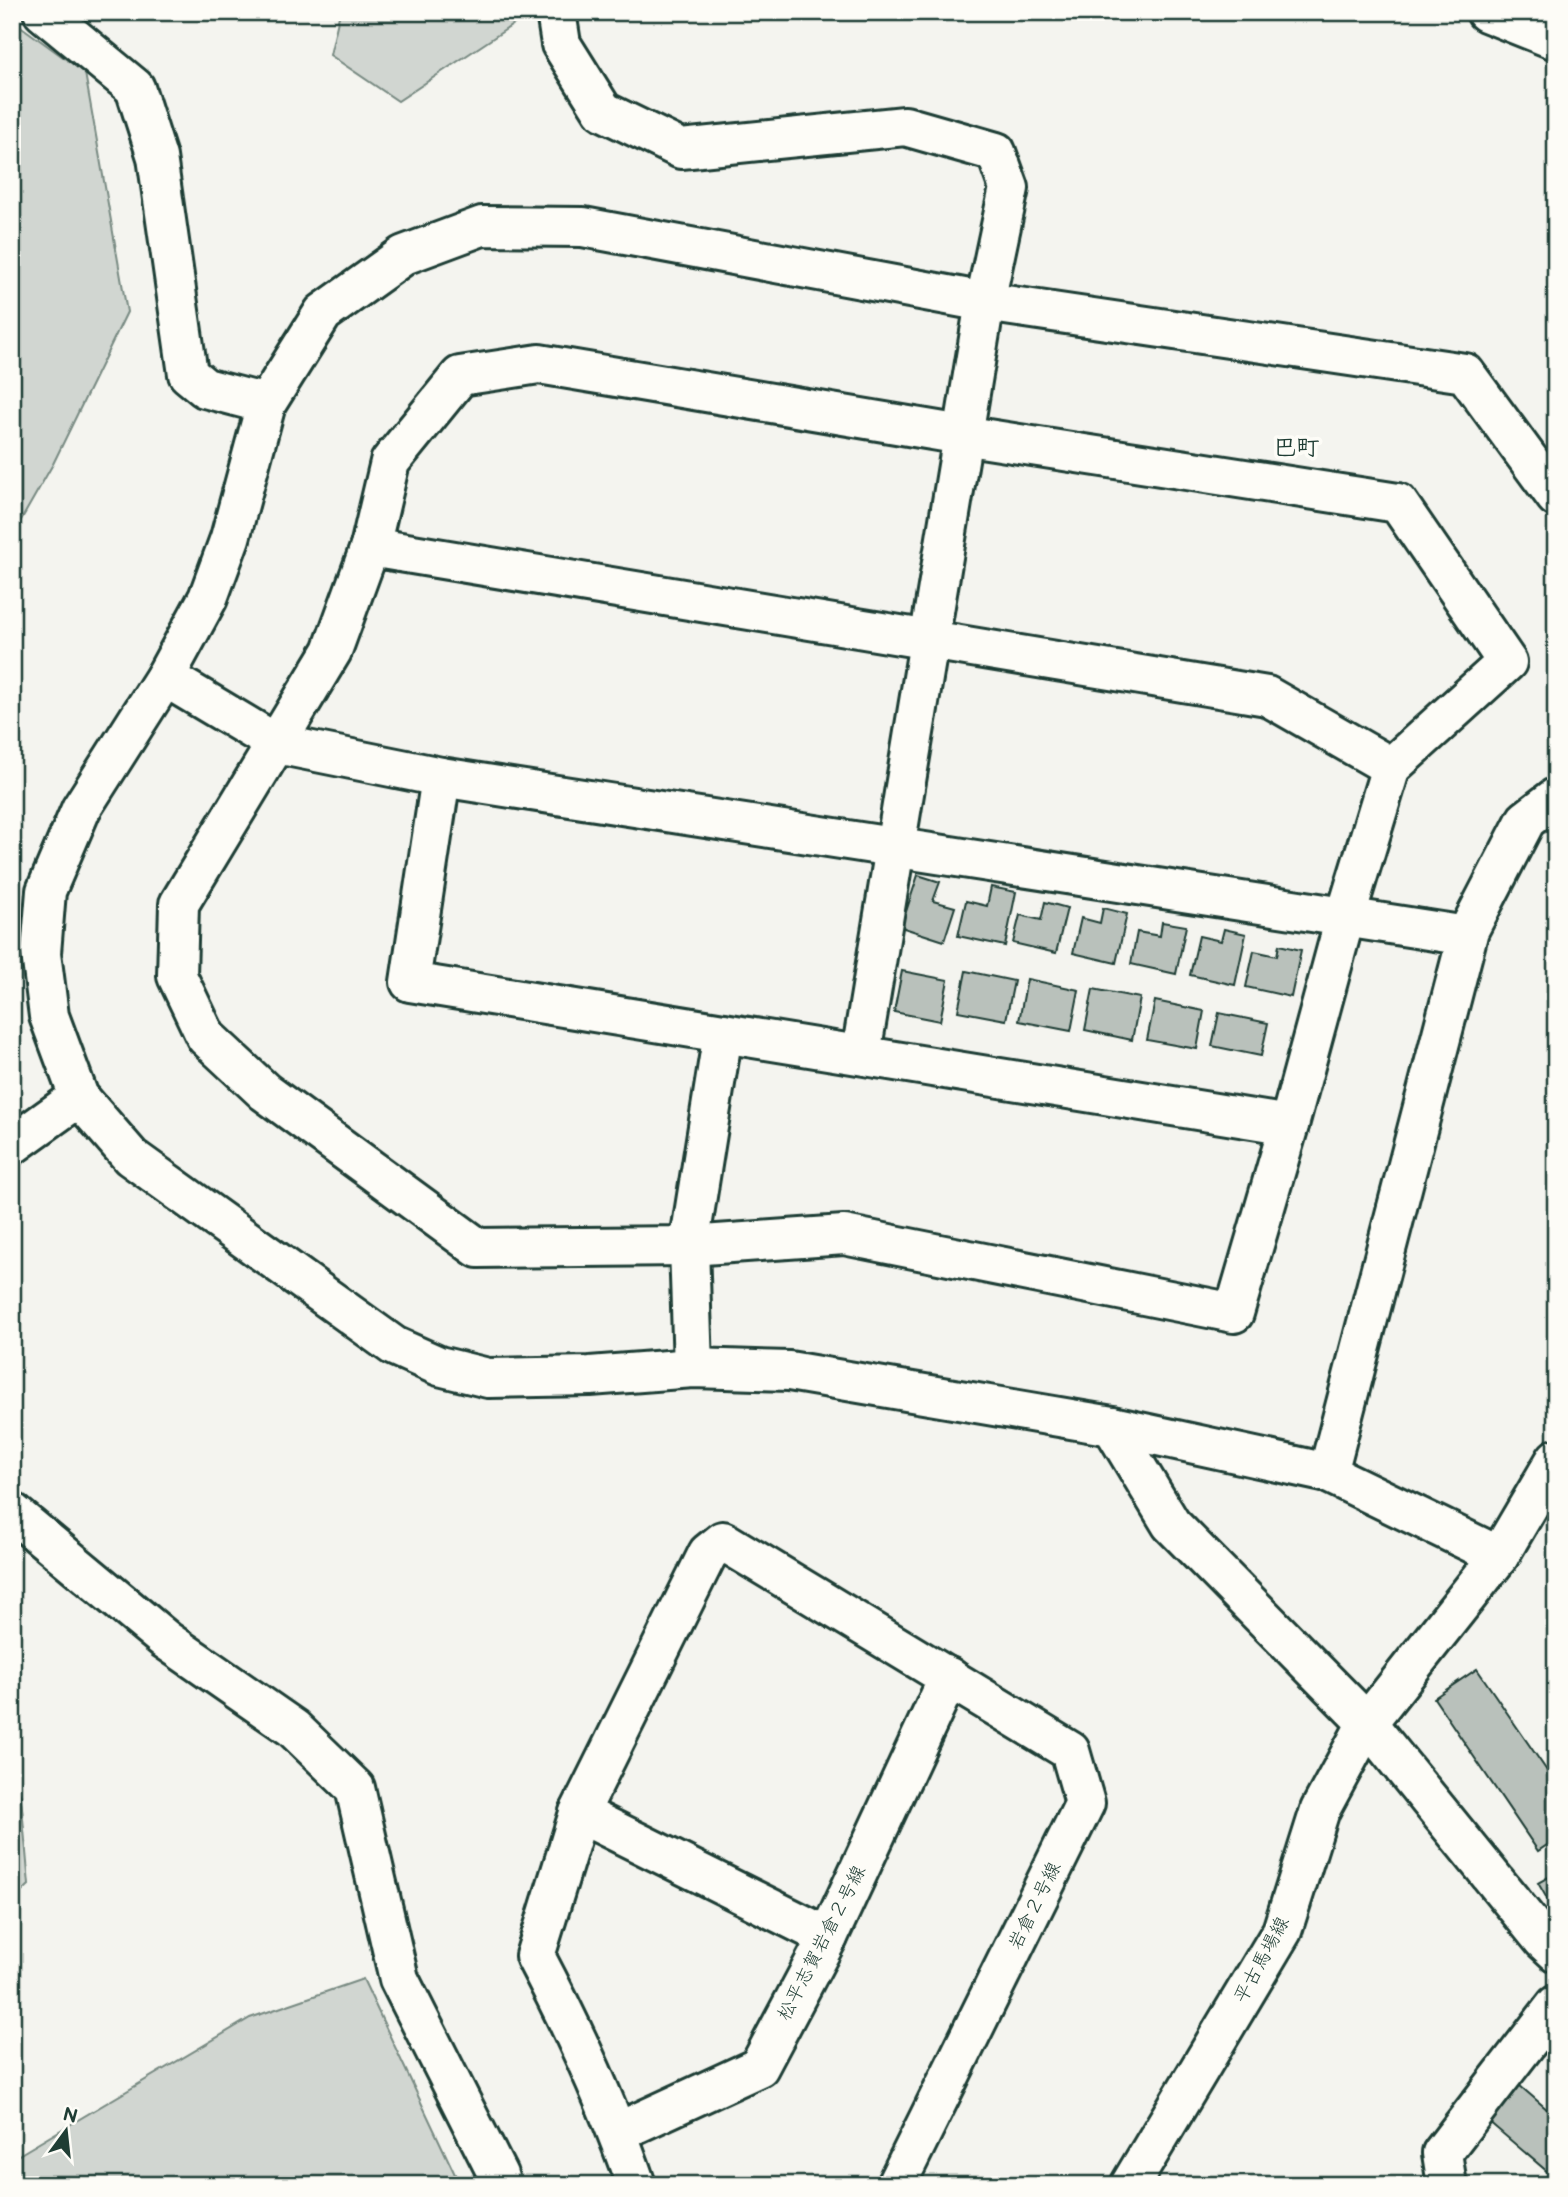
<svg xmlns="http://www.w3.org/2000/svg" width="1568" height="2197" viewBox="0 0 1568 2197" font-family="'Balsamiq Sans','Klee One',sans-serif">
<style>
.green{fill:#d1d6d1;stroke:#788a82;stroke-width:2}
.building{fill:#b9c1bb;stroke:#1f3d34;stroke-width:2}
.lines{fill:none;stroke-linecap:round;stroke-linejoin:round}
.street-casing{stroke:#1f3d34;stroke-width:44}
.street{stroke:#fdfcf7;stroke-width:38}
.labels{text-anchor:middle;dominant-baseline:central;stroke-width:7;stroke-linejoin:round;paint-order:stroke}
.street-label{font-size:19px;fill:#1f3d34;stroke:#fdfcf7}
.quarter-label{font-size:23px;font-weight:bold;fill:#1f3d34;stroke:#fdfcf7}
</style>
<rect width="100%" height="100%" fill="#f4f4ef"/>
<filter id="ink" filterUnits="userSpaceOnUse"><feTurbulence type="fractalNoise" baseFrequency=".0143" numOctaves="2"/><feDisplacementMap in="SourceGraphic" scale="14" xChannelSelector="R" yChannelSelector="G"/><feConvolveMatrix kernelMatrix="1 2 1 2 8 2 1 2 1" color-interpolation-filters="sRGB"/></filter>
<g filter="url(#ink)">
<g class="green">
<path d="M 340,12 L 517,12 L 520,20 L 398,101 L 330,55 Z"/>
<path d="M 12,20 L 85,73 L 127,312 L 53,464 L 12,536 Z"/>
<path d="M 12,1780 L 21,1796 L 29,1885 L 12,1901 Z"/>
<path d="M 363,1979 L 460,2185 L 12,2185 L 12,2159 L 250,2018 Z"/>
</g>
<g class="building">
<path d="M 918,875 L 940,882 L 933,901 L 955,907 L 944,941 L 901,927 Z"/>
<path d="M 991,887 L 1016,892 L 1005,946 L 958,936 L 966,901 L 987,906 Z"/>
<path d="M 1045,902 L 1067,908 L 1056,953 L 1013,943 L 1020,915 L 1041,920 Z"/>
<path d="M 1103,908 L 1127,914 L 1116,963 L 1073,953 L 1081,918 L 1100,923 Z"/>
<path d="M 1162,922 L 1186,926 L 1176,974 L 1131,964 L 1137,932 L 1160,936 Z"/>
<path d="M 1224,929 L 1246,934 L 1235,985 L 1190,975 L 1199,936 L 1221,941 Z"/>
<path d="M 1279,945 L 1301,950 L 1291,997 L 1246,987 L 1254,951 L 1277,956 Z"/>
<path d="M 902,971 L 948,980 L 940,1021 L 894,1012 Z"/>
<path d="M 966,971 L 1014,981 L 1006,1020 L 958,1011 Z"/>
<path d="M 1027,979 L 1079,990 L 1071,1031 L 1019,1021 Z"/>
<path d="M 1093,989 L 1140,998 L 1132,1040 L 1085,1030 Z"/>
<path d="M 1155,1001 L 1204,1011 L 1197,1049 L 1147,1040 Z"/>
<path d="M 1219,1013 L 1268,1023 L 1261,1056 L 1212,1046 Z"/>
<path d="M 1477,1669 L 1556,1784 L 1556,1839 L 1538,1851 L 1434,1698 Z"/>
<path d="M 1556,1873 L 1556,1914 L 1538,1883 Z"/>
<path d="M 1556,2040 L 1556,2062 L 1545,2053 Z"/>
<path d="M 1519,2085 L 1556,2117 L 1556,2179 L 1488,2121 Z"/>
</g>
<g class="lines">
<defs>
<g id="street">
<path d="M 43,12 L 135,88 L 157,157 L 188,374 L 205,388 L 266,404"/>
<path d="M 556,12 L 561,44 L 603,111 L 681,149 L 905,126 L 996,152 L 1009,188 L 985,302 L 861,1054"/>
<path d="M 1486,12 L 1556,40"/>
<path d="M 539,364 L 962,435 L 1398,503 L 1507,662 L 1391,767 L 1345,918 L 1289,1125 L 1234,1313 L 844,1235 L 689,1246 L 478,1248 L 265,1092 L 206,1037 L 177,976 L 179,904 L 332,651 L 370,547 L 390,462 L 460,376 Z"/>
<path d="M 370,547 L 1267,696 L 1391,767"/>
<path d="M 165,677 L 277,744 L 441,777 L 1467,936"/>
<path d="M 441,777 L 410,982 L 1289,1125"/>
<path d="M 12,1145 L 79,1097"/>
<path d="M 693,1368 L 689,1246 L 723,1033"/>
<path d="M 1112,1426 L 1171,1524 L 1367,1723 L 1543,1940 L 1556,1952"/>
<path d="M 1328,1473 L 1469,930 L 1526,820 L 1556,797"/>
<path d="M 12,1512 L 166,1640 L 293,1728 L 355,1788 L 399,1979 L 498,2175 L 501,2185"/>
<path d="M 1499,1556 L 1328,1473 L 1112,1426 L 789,1371 L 693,1368 L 590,1376 L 488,1378 L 439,1366 L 394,1346 L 131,1157 L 79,1097 L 49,1016 L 41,953 L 46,891 L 81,809 L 165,677 L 208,598 L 230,538 L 266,404 L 323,313 L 404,255 L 482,226 L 583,227 L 985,302 L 1465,373 L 1556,497"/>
<path d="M 579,1813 L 828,1937"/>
<path d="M 618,2132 L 759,2067 L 828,1937 L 949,1677"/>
<path d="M 636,2185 C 609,2106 574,2030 535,1956 L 579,1813 L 708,1553 L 723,1541 L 1070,1751 L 1085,1803 L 896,2185"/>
<path d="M 1130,2185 L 1282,1931 L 1320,1810 L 1367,1723 L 1499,1556 L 1556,1459"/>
<path d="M 1447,2185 L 1442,2153 L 1556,2005"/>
</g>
</defs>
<use href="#street" class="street-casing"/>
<use href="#street" class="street"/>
</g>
</g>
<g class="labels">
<g class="street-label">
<text transform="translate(1035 1906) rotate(-64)">岩倉２号線</text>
<text transform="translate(822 1943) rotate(-63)">松平志賀岩倉２号線</text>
<text transform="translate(1262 1960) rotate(-62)">平古馬場線</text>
</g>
<g class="quarter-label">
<text x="1296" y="448">巴町</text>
</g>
</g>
<rect width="1568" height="2197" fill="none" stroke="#fdfcf7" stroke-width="42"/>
<rect x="21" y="21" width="1526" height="2155" fill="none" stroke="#1f3d34" stroke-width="2.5" filter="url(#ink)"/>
<g transform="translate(66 2131) rotate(15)" stroke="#fdfcf7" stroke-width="5" paint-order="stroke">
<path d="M0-5L12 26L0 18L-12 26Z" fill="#1f3d34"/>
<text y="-10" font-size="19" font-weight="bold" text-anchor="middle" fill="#1f3d34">N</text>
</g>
</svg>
